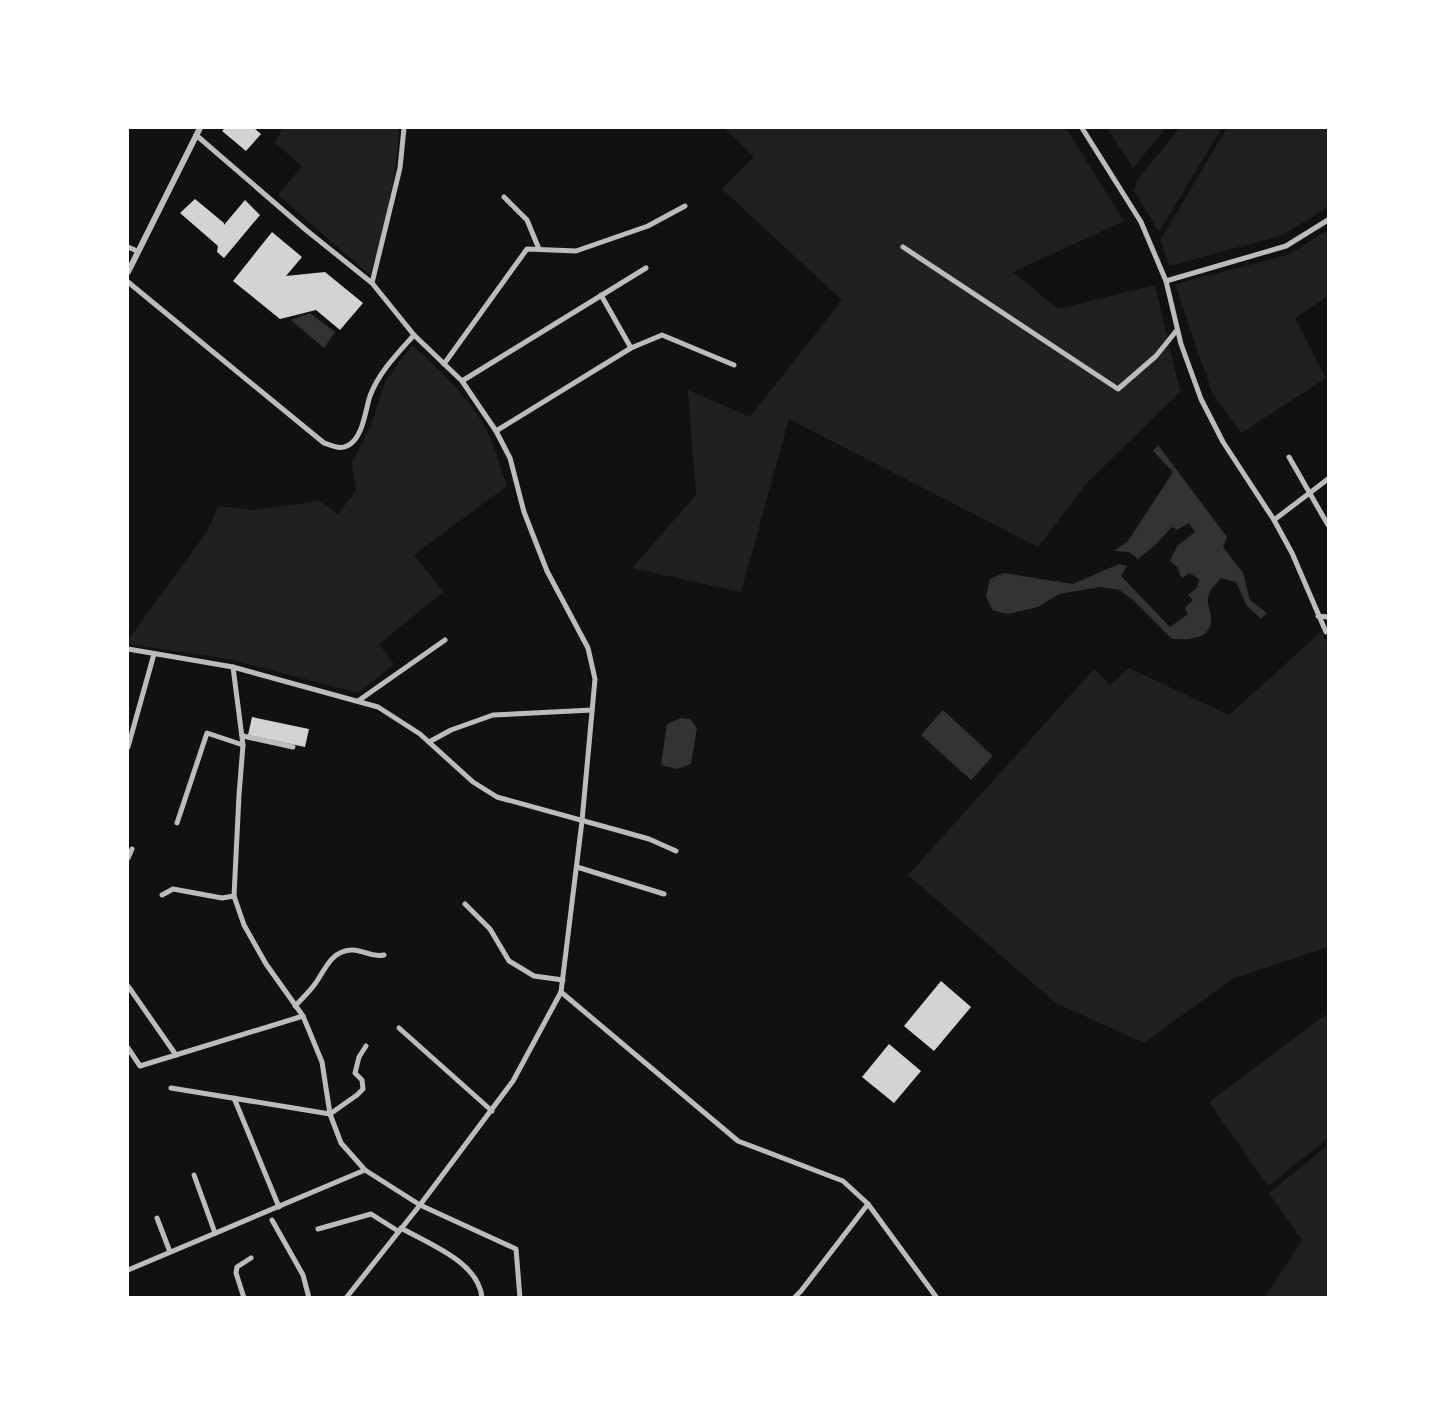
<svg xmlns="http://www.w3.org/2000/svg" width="1456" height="1425" viewBox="0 0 1456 1425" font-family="Quicksand,sans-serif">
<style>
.green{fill:#202020}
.water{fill:#333}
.building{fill:#d3d3d3}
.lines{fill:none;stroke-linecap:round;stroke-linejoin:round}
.minor{stroke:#bcbcbc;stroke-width:5}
.tertiary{stroke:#bcbcbc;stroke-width:6}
</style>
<rect width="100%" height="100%" fill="#111"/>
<g class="green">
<path d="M 283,128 L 399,128 C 397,179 384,226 370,275 L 278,195 L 302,166 L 275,143 Z"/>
<path d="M 724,128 L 1066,128 L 1124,221 L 1013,272 L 1058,309 L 1155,285 L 1180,392 L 1085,485 L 1038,547 L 789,419 L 741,592 L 632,568 L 696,495 L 688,390 L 750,417 L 842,300 L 722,189 L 754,157 Z"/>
<path d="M 1107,128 L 1166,128 L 1133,168 Z"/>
<path d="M 1180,128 L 1222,128 L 1159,232 L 1134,191 L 1137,180 Z"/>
<path d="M 1227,128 L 1328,128 L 1328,207 L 1283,235 L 1169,266 L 1161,239 Z"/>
<path d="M 1328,230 L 1328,296 L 1295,318 L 1326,378 L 1241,433 L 1212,392 L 1175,284 L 1288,255 Z"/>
<path d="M 412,345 C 442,373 476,402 492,442 C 498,456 502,472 507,486 L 414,555 L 443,592 L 379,644 L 394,664 L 358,693 L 228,659 L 128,644 L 128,640 L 208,530 L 218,506 L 254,510 L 319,501 L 338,514 L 356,491 L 352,462 L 371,425 L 386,380 Z"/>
<path d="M 1322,631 L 1328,646 L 1328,947 L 1232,979 L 1144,1043 L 1056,1003 L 908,875 L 1094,669 L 1110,685 L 1129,668 L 1229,715 Z"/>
<path d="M 1328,1013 L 1328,1138 L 1268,1186 L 1209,1102 Z"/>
<path d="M 1328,1145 L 1328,1297 L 1265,1297 L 1302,1240 L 1269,1193 Z"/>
</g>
<g class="water">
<path d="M 310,313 L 335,332 L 324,348 L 291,320 Z"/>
<path d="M 1158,445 L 1227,537 L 1223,547 L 1243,573 L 1250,600 L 1267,613 L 1261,619 L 1247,606 L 1236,582 L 1221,578 C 1217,583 1211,588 1209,594 C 1206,603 1210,608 1211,617 C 1213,640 1188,640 1172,639 L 1132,599 L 1119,590 L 1100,587 L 1059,594 L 1038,607 L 1008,614 L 992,610 L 986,596 L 990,579 L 1004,573 L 1073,584 L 1119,564 L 1127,566 L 1121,576 L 1170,627 L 1188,614 L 1185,608 L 1193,600 L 1188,595 L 1197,588 L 1199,579 L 1189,573 L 1183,578 L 1180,575 L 1178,568 L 1170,561 L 1177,546 L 1195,532 L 1189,523 L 1177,530 L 1172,527 L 1155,545 L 1138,559 L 1129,552 L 1114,551 L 1128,541 L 1173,472 L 1153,451 Z"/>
<path d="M 943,710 L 993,756 L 971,780 L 921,735 Z"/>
<path d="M 681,718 L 690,719 L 697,728 L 691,764 L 677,769 L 661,765 L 667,724 Z"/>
</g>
<g class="building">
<path d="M 225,128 L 254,128 L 261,134 L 246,151 L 222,131 Z"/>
<path d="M 195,199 L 224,223 L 224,225 L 245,200 L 260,215 L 224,258 L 217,252 L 218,246 L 180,213 Z"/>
<path d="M 272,232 L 302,257 L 286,276 L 325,272 L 363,303 L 340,330 L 316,310 L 280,319 L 233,281 Z"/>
<path d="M 252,717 L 309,729 L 305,747 L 248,735 Z"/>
<path d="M 941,981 L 971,1007 L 934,1051 L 904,1026 Z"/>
<path d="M 889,1044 L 921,1071 L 894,1103 L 862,1077 Z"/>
</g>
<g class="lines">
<g class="minor">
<path d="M 1082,128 L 1141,222 L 1166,281 L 1181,344 L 1201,399 L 1223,442 L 1274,520 L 1292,553 L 1326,632"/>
<path d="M 196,135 L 306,230 L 372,283 L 414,335 L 462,381 L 496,431 L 510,458 L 524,512 L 547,571 L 588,648 L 595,679 L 582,821 L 561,992 L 513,1081 L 420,1205 L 346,1298"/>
<path d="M 504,197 L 527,220 L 539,249"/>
<path d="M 128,247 L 137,251"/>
<path d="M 903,247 L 1118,389 L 1156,356 L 1177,330"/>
<path d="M 1166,281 L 1286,246 L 1328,220"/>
<path d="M 128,282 L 324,443 C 331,445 339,450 347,446 C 363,439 365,411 370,396 C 379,372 398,353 414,335"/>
<path d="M 372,283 L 400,168 L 404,128"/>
<path d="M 601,295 L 631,348"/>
<path d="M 444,364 L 527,249 L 576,251 L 648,226 L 685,206"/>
<path d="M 462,381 L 646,268"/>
<path d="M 496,431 L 631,348 L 662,335 L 734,365"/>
<path d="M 1289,457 L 1328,525"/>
<path d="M 1274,520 L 1328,479"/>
<path d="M 1318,616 L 1328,617"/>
<path d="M 128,649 L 233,667 L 378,707 L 420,734 L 473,782 L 497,797 L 624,832 L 649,839 L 676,851"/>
<path d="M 233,667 L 243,745 L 239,795 L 234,896 L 244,925 L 266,964 L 303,1016 L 322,1062 L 330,1114 L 341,1143 L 365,1170 L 420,1205 L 516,1249 L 520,1298"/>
<path d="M 358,701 L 445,640"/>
<path d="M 243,736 L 293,747"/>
<path d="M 429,742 L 451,730 L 493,715 L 592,710"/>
<path d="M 128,747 L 154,654"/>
<path d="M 177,823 L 207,733 L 243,745"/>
<path d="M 128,858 L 132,849"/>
<path d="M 577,867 L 664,894"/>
<path d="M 162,895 L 173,889 L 222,898 L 234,896"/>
<path d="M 465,904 L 490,929 L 509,961 L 534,976 L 563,980"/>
<path d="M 128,986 L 176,1055"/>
<path d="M 561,992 L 738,1141 L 843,1181 L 868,1204 L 937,1298"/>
<path d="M 295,1006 C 302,999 309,992 315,984 C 325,970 331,951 351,950 C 363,949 370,958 384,955"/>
<path d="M 399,1028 L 492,1111"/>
<path d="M 128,1048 L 140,1066 L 303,1016"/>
<path d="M 171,1088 L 330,1114 L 357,1095 L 363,1089 L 362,1080 L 355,1073 L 359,1057 L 366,1046"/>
<path d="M 234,1098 L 279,1207"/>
<path d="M 194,1175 L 215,1233"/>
<path d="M 157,1218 L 170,1252"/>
<path d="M 272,1220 L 303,1275 L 309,1298"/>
<path d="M 401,1228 C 429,1244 479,1262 482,1298"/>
<path d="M 318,1229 L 371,1214 L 398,1231"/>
<path d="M 128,1270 L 365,1170"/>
<path d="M 244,1298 L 236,1273 L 237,1267 L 251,1258"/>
<path d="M 794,1298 L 801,1291 L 868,1204"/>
</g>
<path class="tertiary" d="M 128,272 L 200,128"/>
</g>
<rect width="1456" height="1425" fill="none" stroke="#ffffff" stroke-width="258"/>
</svg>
